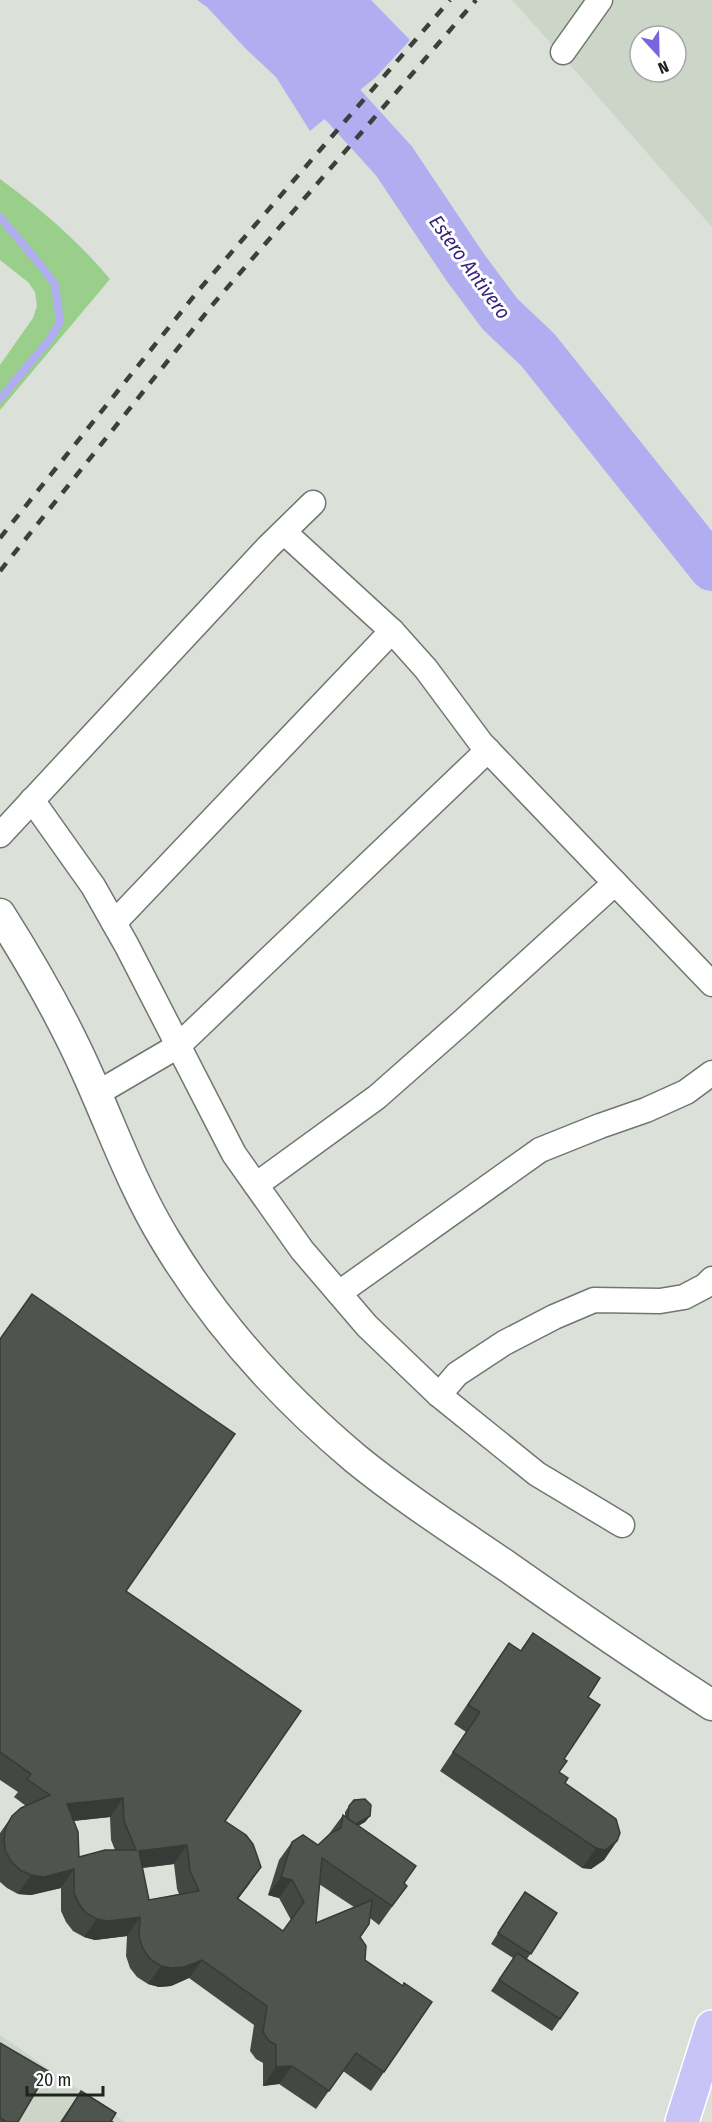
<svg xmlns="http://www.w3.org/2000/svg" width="712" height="2122" viewBox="0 0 712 2122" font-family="'Fira Sans Condensed',sans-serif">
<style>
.built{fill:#cbd6c9;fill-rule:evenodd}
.green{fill:#99ce8b}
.water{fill:#b1adf1}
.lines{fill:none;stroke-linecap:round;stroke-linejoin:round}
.stream{stroke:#b1adf1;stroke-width:8}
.river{stroke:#b1adf1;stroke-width:46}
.minor-casing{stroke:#717670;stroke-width:27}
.tertiary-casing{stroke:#717670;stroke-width:33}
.primary-casing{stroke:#fff;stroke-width:36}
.minor{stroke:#fff;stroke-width:24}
.tertiary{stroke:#fff;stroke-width:30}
.primary{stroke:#c8c4f7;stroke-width:33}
.rail{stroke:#3d3f3c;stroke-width:4.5;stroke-dasharray:10 10;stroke-linecap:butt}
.wall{fill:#444843;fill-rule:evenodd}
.shaded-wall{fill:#373b37}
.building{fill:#4f544e;stroke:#373b37;stroke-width:1.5;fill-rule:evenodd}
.labels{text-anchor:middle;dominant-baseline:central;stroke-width:6;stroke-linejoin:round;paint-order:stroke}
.water-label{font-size:20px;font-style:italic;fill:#371f7f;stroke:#fff}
</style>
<rect width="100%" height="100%" fill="#dbe0d9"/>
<g class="built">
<path d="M 512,0 L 712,0 L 712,227 L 566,60 ZM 640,36 L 676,36 L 676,72 L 640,72 Z"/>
<path d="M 0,2035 L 125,2122 L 0,2122 Z"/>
</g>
<path class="green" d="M 0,179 C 41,209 77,240 110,279 L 0,410 L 0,365 L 33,318 L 37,306 L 35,292 L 28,282 L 0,260 Z"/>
<path class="water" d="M 197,0 L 371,0 L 410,40 L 376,77 L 310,131 L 276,77 L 246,49 L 207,7 Z"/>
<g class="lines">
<path class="stream" d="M 0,217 L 42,267 L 55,285 L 60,322 L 50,339 L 0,399"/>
<path class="river" d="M 244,0 L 305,63 L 394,161 L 465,267 L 500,314 L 538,350 L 712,568"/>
<defs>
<g id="minor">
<path d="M 563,52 L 600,0"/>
<path d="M 284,532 L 392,631 L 426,669 L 481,743 L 712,984"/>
<path d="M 32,800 L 93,886 L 127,946 L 234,1154 L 302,1250 L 367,1326 L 439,1395 L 537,1474 L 622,1525"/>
<path d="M 0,835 L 268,547 L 313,503"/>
<path d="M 114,923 L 392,631"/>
<path d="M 96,1094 L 178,1046 L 488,750"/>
<path d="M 256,1185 L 377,1097 L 462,1022 L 615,883"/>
<path d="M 339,1293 L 540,1150 L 600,1126 L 646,1110 L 686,1092 L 712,1073"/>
<path d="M 439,1395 L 457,1374 L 504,1343 L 554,1317 L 594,1300 L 660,1301 L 684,1297 L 705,1286 L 712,1279"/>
</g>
<path id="tertiary" d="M 0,914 C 33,966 64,1020 89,1077 C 114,1133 134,1189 166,1241 C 216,1324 282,1397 356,1459 C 404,1498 457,1532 508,1567 C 575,1614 643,1661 712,1705"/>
<path id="primary" d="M 682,2122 L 712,2027"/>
</defs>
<use href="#minor" class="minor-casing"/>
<use href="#tertiary" class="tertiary-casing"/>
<use href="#primary" class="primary-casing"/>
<use href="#minor" class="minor"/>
<use href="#tertiary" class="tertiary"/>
<use href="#primary" class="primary"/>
<g class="rail">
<path d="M 0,538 L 198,291 L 450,0"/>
<path d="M 0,571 L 214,303 L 476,0"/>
</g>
</g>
<g class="wall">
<path d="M 0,1339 L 126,1591 L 225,1821 L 261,1867 L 238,1899 L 283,1931 L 291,1920 L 279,1898 L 268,1895 L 279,1860 L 292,1842 L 318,1845 L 329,1834 L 343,1815 L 345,1817 L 345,1812 L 349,1806 L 370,1816 L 365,1822 L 358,1826 L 407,1886 L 379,1925 L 370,1918 L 360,1937 L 365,1960 L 403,1986 L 432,2002 L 371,2091 L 343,2071 L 316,2109 L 279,2084 L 263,2086 L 263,2063 L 256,2059 L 250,2051 L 254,2025 L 189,1978 L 171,1986 L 159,1987 L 148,1984 L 137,1977 L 130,1968 L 126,1956 L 127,1936 L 95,1940 L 84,1937 L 73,1931 L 66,1922 L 61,1911 L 61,1888 L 31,1895 L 18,1894 L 7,1888 L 0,1882 L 0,1833 L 12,1816 L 26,1806 L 14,1797 L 18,1792 L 0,1780 ZM 110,1817 L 111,1840 L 115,1850 L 79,1857 L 73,1821 ZM 174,1864 L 177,1889 L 179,1894 L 149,1900 L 142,1868 ZM 319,1884 L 354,1907 L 316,1923 Z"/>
<path d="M 533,1633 L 588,1697 L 559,1772 L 565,1783 L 617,1841 L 604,1860 L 591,1869 L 582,1868 L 440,1771 L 466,1732 L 454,1724 L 495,1663 L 509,1643 L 520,1651 Z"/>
<path d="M 517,1903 L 557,1913 L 527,1959 L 578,1993 L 552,2031 L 491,1991 L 513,1958 L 491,1944 Z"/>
<path d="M 0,2043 L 18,2122 L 0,2122 Z"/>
<path d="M 81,2091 L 111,2121 L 113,2122 L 60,2122 Z"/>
</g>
<g class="shaded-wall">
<path d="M 123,1798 L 110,1817 L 54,1823 L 67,1804 Z"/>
<path d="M 370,1816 L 365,1822 L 343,1835 L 347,1830 Z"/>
<path d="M 617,1841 L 604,1860 L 591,1869 L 582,1868 L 596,1848 Z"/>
<path d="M 187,1845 L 174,1864 L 126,1870 L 139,1851 Z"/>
<path d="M 261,1867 L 248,1886 L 224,1917 L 237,1898 Z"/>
<path d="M 74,1869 L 61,1888 L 31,1895 L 18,1894 L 31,1875 Z"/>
<path d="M 281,1877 L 292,1880 L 279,1898 L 268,1895 Z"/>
<path d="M 140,1917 L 127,1936 L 95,1940 L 84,1937 L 97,1919 Z"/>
<path d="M 202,1960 L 189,1978 L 171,1986 L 159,1987 L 148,1984 L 161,1966 Z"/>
<path d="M 292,2066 L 279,2084 L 263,2086 L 276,2067 Z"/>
</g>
<g class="building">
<path d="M 32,1294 L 235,1434 L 126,1591 L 301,1711 L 225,1821 L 246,1835 L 253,1844 L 261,1867 L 237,1898 L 283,1931 L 304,1902 L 292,1880 L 281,1877 L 292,1842 L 303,1835 L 318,1845 L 331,1833 L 341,1828 L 343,1815 L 416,1866 L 404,1883 L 407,1886 L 392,1906 L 322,1858 L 316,1923 L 372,1900 L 369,1924 L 360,1937 L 366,1946 L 365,1960 L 403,1986 L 404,1983 L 432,2002 L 384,2072 L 356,2053 L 329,2091 L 292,2066 L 276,2067 L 276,2045 L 269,2041 L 263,2032 L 267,2006 L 202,1960 L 184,1967 L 172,1968 L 161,1966 L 150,1959 L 143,1949 L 139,1937 L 140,1917 L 108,1921 L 97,1919 L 86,1913 L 79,1904 L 74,1893 L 74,1869 L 44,1877 L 31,1875 L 20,1870 L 11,1861 L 5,1850 L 4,1839 L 6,1827 L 12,1816 L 21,1808 L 50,1795 L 27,1779 L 31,1774 L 0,1752 L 0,1339 ZM 123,1798 L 124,1821 L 136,1850 L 105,1850 L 79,1857 L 78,1832 L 67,1804 ZM 187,1845 L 190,1871 L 199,1891 L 149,1900 L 139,1851 Z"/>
<path d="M 533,1633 L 600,1678 L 588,1697 L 600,1705 L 564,1759 L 567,1761 L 559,1772 L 568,1778 L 565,1783 L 616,1819 L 620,1833 L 617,1841 L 605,1850 L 596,1848 L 453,1752 L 480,1712 L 468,1705 L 509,1643 L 521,1651 Z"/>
<path d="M 365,1799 L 371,1805 L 370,1816 L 356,1824 L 348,1819 L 349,1806 L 354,1800 Z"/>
<path d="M 525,1892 L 557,1913 L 531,1954 L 498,1933 Z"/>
<path d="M 517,1953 L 578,1993 L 560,2019 L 499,1980 Z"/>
<path d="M 0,2043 L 48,2071 L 18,2122 L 7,2122 L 0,2118 Z"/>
<path d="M 81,2091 L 116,2113 L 111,2121 L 113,2122 L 62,2122 Z"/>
</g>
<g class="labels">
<g class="water-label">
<text transform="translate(470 267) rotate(54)">Estero Antivero</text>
</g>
</g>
<g transform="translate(658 54) rotate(158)"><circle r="28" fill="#ffffff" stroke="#a6a7a6" stroke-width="1.5"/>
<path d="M0-4.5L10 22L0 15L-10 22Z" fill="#7865e0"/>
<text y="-9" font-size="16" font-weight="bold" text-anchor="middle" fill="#212320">N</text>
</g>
<path d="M27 2086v9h76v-9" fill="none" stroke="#212320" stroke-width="3"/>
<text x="36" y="2086" font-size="18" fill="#212320" stroke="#ffffff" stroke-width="4.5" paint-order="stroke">20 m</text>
</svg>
